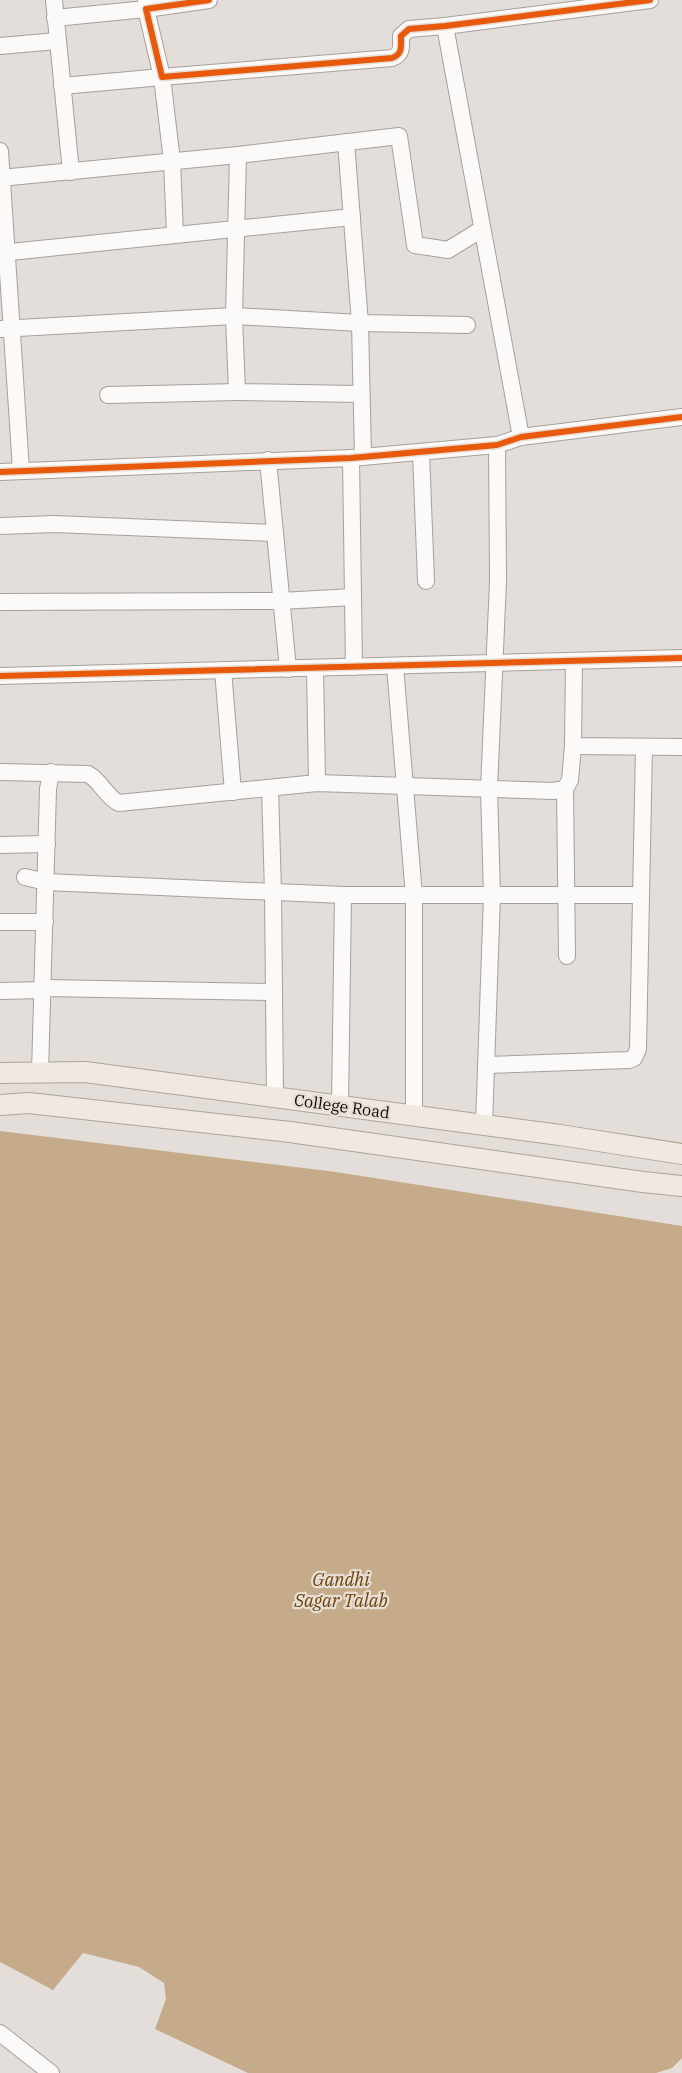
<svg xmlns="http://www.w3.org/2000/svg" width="682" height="2073" viewBox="0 0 682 2073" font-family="'IBM Plex Serif',serif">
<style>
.water{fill:#c6ab8a}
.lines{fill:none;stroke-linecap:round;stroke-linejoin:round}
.minor-casing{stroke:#a4a19d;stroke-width:18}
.major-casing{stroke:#aea496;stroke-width:22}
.minor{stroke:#fbfaf9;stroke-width:16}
.major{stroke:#efe9e2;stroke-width:20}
.cycleway-casing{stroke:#e7ded5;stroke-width:9}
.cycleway{stroke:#e8590c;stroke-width:6}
.labels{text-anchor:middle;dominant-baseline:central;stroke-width:4.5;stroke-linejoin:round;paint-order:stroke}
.street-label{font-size:16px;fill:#0d0b08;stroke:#e7ded5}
.water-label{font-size:18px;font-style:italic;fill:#69430a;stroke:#e7ded5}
</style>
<rect width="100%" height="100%" fill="#e3ded9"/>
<path class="water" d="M 0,1131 L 336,1172 L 682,1226 L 682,2058 L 672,2068 L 656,2073 L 248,2073 L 155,2029 L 166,1999 L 164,1983 L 139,1967 L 83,1953 L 53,1990 L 0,1962 Z"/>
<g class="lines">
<defs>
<g id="minor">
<path d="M 54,0 L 71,172"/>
<path d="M 209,0 L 146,9 L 162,77 L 392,58 C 403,54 401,46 401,36 L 409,29 L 445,26 L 650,0"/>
<path d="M 55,18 L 146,9 L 146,0"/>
<path d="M 445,26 L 521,437"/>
<path d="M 0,46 L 57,41"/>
<path d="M 62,86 L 162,77 L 172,161 L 175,234"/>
<path d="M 346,142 L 360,323 L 363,457"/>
<path d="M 0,151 L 21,470"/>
<path d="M 238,155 L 234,316 L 237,392 L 360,394"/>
<path d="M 0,178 L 238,155 L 399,136 L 415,245 L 448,250 L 482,229"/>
<path d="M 0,253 L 352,217"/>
<path d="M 0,329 L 234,316 L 360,323 L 467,325"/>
<path d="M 108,395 L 237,392"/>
<path d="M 421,453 L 426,581"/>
<path d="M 351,458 L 354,667"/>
<path d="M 268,460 L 288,669"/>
<path d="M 0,472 L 351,458 L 497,445 L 521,437 L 682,417"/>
<path d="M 0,526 L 54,524 L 275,533"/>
<path d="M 0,602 L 281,601 L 353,597"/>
<path d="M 574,661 L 573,746 L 682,747"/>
<path d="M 395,666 L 414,896 L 414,1116"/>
<path d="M 315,668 L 317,783"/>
<path d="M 223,670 L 233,792"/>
<path d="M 0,676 L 682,658"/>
<path d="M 0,772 L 88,774 C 101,781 106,797 119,803 L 317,783 L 553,791 L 565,789 L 570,780 L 573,746"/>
<path d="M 270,788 L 273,892 L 275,1097"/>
<path d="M 565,789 L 567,956"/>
<path d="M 0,845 L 47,844"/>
<path d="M 25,877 L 46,882 L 343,895 L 640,895"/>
<path d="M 0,922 L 45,922"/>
<path d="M 0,991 L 43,990 L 43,988 L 274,992"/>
<path d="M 486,1065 L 629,1060 L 634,1058 L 638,1049 L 644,747"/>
<path d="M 40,1072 L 48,789 L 51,772"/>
<path d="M 340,1106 L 343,895"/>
<path d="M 484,1125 L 492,895 L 489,789 L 498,581 L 497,445"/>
<path d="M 0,2033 L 51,2073"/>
</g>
<g id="major">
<path d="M 0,1073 L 85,1072 L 560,1135 L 682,1154"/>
<path d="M 0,1105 L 29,1103 L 290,1132 L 643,1182 L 682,1186"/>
</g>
</defs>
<use href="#minor" class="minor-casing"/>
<use href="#major" class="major-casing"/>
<use href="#minor" class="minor"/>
<use href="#major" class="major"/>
<defs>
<g id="cycleway">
<path d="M 209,0 L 146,9 L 162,77 L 392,58 C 403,54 401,46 401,36 L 409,29 L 445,26 L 650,0"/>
<path d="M 0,472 L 351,458 L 497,445 L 521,437 L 682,417"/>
<path d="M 0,676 L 682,658"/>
</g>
</defs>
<use href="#cycleway" class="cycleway-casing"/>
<use href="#cycleway" class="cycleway"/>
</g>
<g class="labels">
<g class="street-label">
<text transform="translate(342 1106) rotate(8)">College Road</text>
</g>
<g class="water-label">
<text x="341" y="1579">Gandhi<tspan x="341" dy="21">Sagar Talab</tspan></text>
</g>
</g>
</svg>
